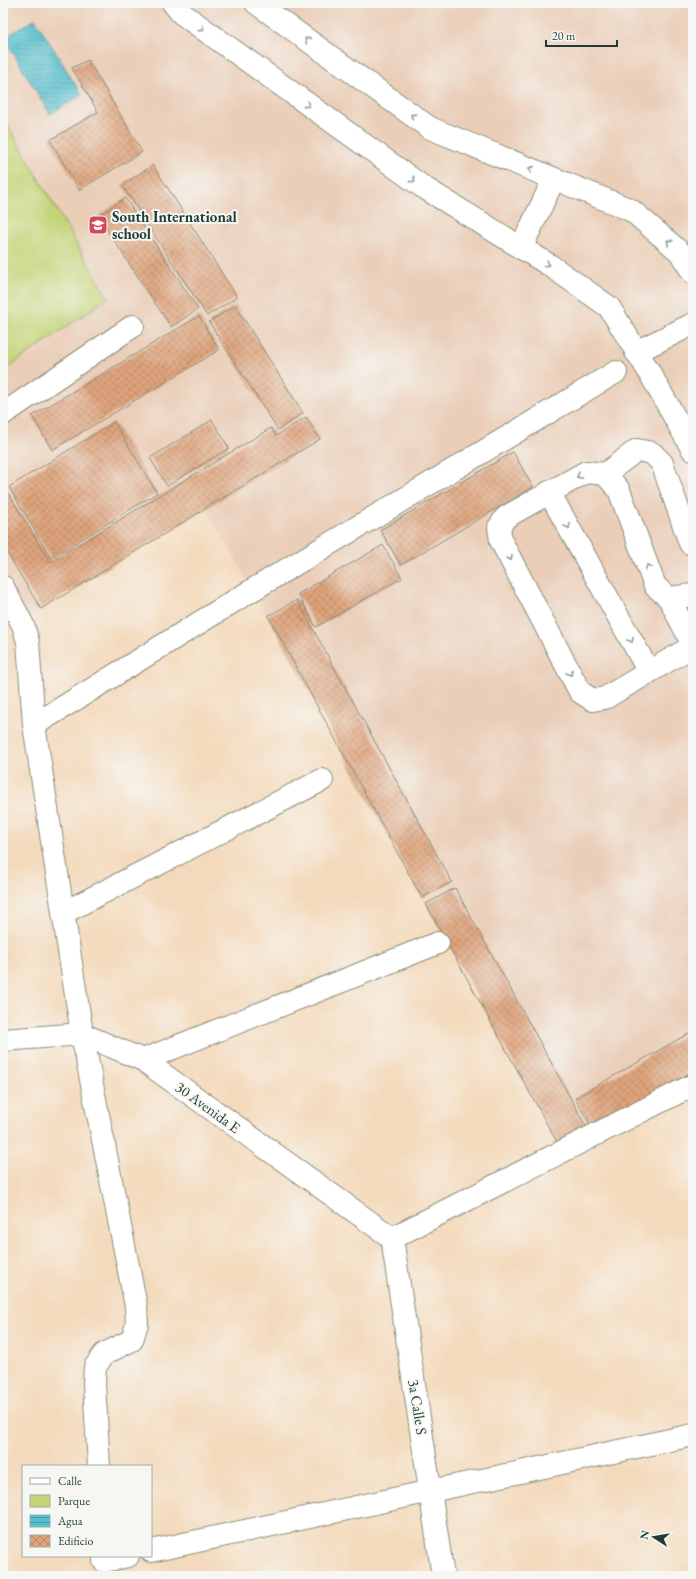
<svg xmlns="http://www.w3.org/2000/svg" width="696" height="1579" viewBox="0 0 696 1579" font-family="'EB Garamond',serif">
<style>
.built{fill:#eaceb8}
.green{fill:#c3d476;stroke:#718855}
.water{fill:url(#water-rules);stroke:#3a7e82}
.building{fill:url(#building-cross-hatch)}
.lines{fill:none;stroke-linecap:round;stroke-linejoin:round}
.minor-casing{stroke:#8a8c78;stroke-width:24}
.minor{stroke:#fff;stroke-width:22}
.oneway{stroke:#8f9e9a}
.labels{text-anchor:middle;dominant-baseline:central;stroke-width:4;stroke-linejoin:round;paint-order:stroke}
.poi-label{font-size:15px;font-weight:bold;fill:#1f3d34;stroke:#f6f6f2;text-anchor:start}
.street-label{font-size:15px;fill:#1f3d34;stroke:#f6f6f2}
</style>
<defs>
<pattern id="water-rules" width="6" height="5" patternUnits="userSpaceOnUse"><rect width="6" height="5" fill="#54bfcf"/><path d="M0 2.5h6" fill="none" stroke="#459ca9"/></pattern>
<pattern id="building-cross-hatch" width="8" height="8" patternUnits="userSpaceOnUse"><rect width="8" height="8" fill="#e0a47d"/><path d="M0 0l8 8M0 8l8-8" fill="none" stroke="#b58767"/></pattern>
</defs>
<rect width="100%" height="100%" fill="#f6f6f2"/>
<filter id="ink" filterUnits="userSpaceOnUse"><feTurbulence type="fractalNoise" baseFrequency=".025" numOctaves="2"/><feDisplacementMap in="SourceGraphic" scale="8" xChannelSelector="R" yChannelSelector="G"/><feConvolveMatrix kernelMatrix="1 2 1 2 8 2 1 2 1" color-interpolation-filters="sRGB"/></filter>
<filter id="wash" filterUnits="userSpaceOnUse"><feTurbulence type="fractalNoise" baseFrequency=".012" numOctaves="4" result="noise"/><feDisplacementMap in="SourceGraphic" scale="16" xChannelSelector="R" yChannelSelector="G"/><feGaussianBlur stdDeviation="0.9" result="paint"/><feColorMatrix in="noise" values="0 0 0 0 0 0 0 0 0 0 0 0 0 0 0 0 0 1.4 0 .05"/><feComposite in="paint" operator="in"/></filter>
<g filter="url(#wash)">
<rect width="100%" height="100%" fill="#f4dabc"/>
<path class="built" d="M 18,3 L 693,3 L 693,1065 L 558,1144 L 268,616 L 206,508 L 3,631 L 3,11 Z"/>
<path class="green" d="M 3,117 L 108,298 L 3,371 Z"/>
<path class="water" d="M 35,19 L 82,95 L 50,114 L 4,38 Z"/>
<g id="blocks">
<g class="building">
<path d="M 88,60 L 142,152 L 79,190 L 50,140 L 98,112 L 72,68 Z"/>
<path d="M 153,165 L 237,297 L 207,316 L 122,185 Z"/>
<path d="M 125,198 L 198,309 L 171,327 L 98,216 Z"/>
<path d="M 235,305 L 303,413 L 278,430 L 209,322 Z"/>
<path d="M 199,316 L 219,350 L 52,450 L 32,416 Z"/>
<path d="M 306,417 L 320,439 L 41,609 L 3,546 L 3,497 L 9,494 L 50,562 L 271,428 L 276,436 Z"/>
<path d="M 212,420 L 229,448 L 167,486 L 150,458 Z"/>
<path d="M 114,422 L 157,493 L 51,558 L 9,487 Z"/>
<path d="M 513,452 L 533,487 L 401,565 L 380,530 Z"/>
<path d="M 383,545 L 402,578 L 316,627 L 298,594 Z"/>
<path d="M 297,600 L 452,882 L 422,898 L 268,616 Z"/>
<path d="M 455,888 L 587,1128 L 558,1144 L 426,904 Z"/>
<path d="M 693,1031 L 693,1071 L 592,1128 L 575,1098 Z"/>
</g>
</g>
</g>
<g filter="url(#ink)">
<use href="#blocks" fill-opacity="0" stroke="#8a8c78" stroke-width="1"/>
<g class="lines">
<defs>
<g id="minor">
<path d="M 173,3 L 181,13 L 423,187 L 551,266 L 609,307 L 648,370 L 693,450"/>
<path d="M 256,3 L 430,128 L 631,210 L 680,252 L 693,273"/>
<path d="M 521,248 L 554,179"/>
<path d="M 636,352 L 693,324"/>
<path d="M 3,414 L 133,326"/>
<path d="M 605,474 L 637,450 L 652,453 L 662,463 L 690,543"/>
<path d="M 549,492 L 649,672"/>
<path d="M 3,587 L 23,625 L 28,642 L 34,725 L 82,1034 L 136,1306 L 137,1324 L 132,1340 L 104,1354 L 95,1367 L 94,1383 L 99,1466"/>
<path d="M 669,598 L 693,595"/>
<path d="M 693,645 L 669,598 L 655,586 L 619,490 L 605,474 L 586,472 L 506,517 L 499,527 L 501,541 L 580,692 L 593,700 L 605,698 L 693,646"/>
<path d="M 34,725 L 244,595 L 616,372"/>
<path d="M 63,913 L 322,780"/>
<path d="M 3,1040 L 82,1034 L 143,1060 L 392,1238"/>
<path d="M 143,1060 L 438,943"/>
<path d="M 392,1238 L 443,1576"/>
<path d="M 392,1238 L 693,1085"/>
<path d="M 151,1551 L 693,1435"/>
<path d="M 104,1561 L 128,1556"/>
</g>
</defs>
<use href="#minor" class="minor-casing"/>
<use href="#minor" class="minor"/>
</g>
<defs><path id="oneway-chevron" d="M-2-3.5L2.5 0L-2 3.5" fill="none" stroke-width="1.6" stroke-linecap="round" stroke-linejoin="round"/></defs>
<g class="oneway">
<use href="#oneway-chevron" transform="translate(202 29) rotate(36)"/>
<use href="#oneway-chevron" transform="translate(307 40) rotate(-144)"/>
<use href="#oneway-chevron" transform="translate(307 105) rotate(36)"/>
<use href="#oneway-chevron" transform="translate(413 116) rotate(-144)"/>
<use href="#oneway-chevron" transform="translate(531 169) rotate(-156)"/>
<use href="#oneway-chevron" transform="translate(413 180) rotate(36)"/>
<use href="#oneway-chevron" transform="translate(669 242) rotate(-139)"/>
<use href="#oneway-chevron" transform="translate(547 264) rotate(32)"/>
<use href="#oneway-chevron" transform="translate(579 476) rotate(152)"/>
<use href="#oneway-chevron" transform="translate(568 526) rotate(61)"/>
<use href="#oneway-chevron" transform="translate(510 558) rotate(63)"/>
<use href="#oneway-chevron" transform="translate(648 567) rotate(-110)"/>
<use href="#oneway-chevron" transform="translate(631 640) rotate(61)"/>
<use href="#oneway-chevron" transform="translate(570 673) rotate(63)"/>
</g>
</g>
<defs>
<symbol id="school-square" viewBox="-11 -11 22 22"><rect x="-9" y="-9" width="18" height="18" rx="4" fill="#d1495b" stroke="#f6f6f2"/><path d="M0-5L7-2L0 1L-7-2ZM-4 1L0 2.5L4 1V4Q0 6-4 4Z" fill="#fff"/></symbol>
</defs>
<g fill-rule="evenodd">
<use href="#school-square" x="87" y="214" width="22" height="22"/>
</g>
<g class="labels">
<g class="poi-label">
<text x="112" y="216">South International<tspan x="112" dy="17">school</tspan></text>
</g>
<g class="street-label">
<text transform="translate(208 1107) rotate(36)">30 Avenida E</text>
<text transform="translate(418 1407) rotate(81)">3a Calle S</text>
</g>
</g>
<rect width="696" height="1579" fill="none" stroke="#f6f6f2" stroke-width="16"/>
<rect x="22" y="1465" width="130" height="92" fill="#f6f6f2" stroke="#a0aca6"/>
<rect x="30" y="1478" width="20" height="6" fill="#ffffff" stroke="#a0aca6"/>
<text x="58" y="1485" font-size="12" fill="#1f3d34">Calle</text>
<rect x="30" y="1495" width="20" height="12" fill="#c3d476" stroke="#a0aca6"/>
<text x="58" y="1505" font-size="12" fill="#1f3d34">Parque</text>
<rect x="30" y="1515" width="20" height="12" fill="url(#water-rules)" stroke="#a0aca6"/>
<text x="58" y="1525" font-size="12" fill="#1f3d34">Agua</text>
<rect x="30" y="1535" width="20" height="12" fill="url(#building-cross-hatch)" stroke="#a0aca6"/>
<text x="58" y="1545" font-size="12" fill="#1f3d34">Edificio</text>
<g transform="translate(654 1537) rotate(282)" stroke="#f6f6f2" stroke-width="3" paint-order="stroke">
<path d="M0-3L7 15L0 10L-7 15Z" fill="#1f3d34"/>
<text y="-6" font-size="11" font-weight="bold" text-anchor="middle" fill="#1f3d34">N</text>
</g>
<path d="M546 40v6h71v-6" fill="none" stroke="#1f3d34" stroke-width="2"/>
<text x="552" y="40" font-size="12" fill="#1f3d34" stroke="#f6f6f2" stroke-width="3" paint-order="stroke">20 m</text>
</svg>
